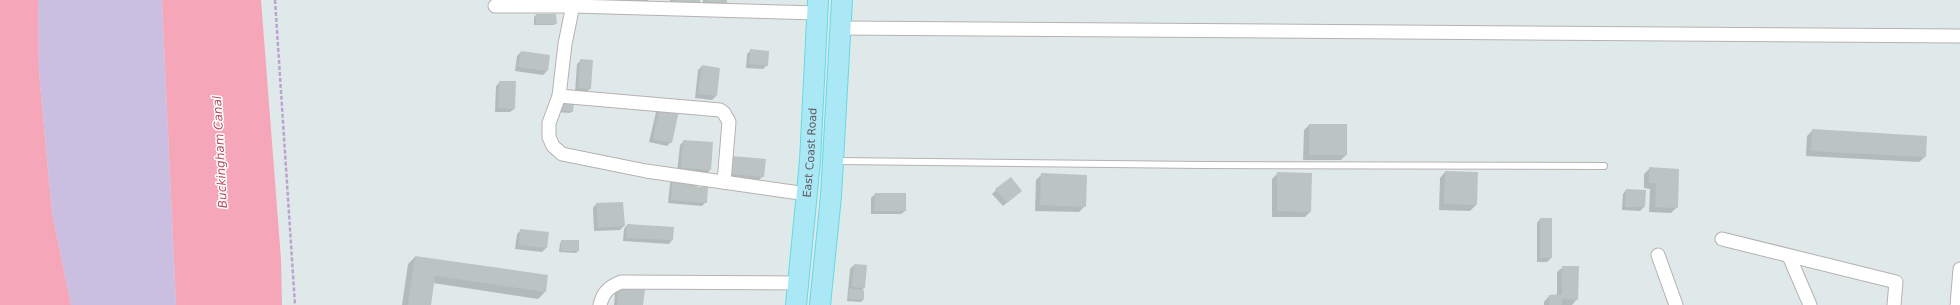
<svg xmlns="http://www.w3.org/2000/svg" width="1960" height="305" viewBox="0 0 1960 305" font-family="'DejaVu Sans',sans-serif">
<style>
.green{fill:#cabfe0}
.water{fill:#f5a6b8}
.shadow{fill:#0003}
.building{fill:#bbc3c3}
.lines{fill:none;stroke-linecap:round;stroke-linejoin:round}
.lane-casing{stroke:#b7b1b1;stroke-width:8}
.street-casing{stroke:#b7b1b1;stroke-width:15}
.primary-casing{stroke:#63dae1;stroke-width:22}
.path{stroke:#bca2ce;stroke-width:2.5;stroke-dasharray:4 2;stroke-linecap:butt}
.lane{stroke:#fff;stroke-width:6}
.street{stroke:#fff;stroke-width:13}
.primary{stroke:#aae8f6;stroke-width:20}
.labels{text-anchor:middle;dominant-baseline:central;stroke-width:3;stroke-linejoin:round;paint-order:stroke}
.street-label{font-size:11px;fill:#60595a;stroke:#fff}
.water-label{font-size:12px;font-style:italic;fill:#b54c5c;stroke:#fff}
</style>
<rect width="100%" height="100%" fill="#e0e9ea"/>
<path class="green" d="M 38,0 L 162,0 L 176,305 L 71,305 L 52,213 L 39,73 Z"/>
<g class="water">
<path d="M 0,0 L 38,0 L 39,73 L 52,213 L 71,305 L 0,305 Z"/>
<path d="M 162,0 L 261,0 L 281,259 L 282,305 L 176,305 Z"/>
</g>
<g class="shadow">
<path d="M 627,0 L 648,0 L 648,5 L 626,8 Z"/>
<path d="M 670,0 L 699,0 L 699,3 L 695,7 L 670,6 Z"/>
<path d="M 703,0 L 726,0 L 726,2 L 722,6 L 703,5 Z"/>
<path d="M 536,15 L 555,15 L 556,23 L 554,25 L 534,25 L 534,17 Z"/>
<path d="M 751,50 L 767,65 L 763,69 L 746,68 L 747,54 Z"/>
<path d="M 521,52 L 547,71 L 543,75 L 515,71 L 517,56 Z"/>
<path d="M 581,60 L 590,89 L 586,92 L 575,92 L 577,64 Z"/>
<path d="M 702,66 L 716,96 L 712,100 L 695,98 L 698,70 Z"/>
<path d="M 500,82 L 514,109 L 510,112 L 495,112 L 496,86 Z"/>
<path d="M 556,105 L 572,111 L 570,113 L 556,112 Z"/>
<path d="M 660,108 L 671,142 L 667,146 L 649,142 L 656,112 Z"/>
<path d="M 1309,125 L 1346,155 L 1341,160 L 1303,160 L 1304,130 Z"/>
<path d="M 1813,130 L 1925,157 L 1919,162 L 1806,156 L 1807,136 Z"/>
<path d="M 684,141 L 712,143 L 710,170 L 706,174 L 677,172 L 680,145 Z"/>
<path d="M 728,161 L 763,176 L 759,180 L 727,177 Z"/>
<path d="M 1650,168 L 1677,207 L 1671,213 L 1649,212 L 1650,189 L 1644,188 L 1644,174 Z"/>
<path d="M 1445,172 L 1476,173 L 1476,205 L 1470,211 L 1439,210 L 1440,178 Z"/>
<path d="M 1278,173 L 1310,212 L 1305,217 L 1272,217 L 1272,179 Z"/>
<path d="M 1042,174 L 1085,206 L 1079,212 L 1035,211 L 1036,180 Z"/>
<path d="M 673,180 L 696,188 L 706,202 L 702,206 L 668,203 L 670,183 Z"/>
<path d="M 996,190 L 1017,194 L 1003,206 L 992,194 Z"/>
<path d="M 1626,190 L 1644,207 L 1640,211 L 1622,210 L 1623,194 Z"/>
<path d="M 875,194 L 905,211 L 901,214 L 871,214 L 871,198 Z"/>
<path d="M 596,204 L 624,226 L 620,230 L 594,231 L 593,208 Z"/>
<path d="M 1540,219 L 1551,219 L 1551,258 L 1547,262 L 1537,262 L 1537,223 Z"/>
<path d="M 627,225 L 672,240 L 669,244 L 623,241 L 624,229 Z"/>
<path d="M 521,230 L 546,248 L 542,252 L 515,249 L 517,234 Z"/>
<path d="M 562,241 L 578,251 L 576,253 L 559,252 L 560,243 Z"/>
<path d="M 415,257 L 545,292 L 538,299 L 433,283 L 430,305 L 402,305 L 408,264 Z"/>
<path d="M 854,265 L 866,266 L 864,288 L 861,291 L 863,300 L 861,302 L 847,301 L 850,269 Z"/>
<path d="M 1563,267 L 1577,299 L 1572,305 L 1544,305 L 1544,302 L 1549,296 L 1557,296 L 1557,272 Z"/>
<path d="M 619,288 L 642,305 L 614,305 L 615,292 Z"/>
</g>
<g class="building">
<rect x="674" y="0" width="26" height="3"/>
<path d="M 707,0 L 727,0 L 727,3 L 707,2 Z"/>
<path d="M 536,14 L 556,14 L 557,24 L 536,24 Z"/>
<path d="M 750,49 L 769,51 L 768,66 L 749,64 Z"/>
<path d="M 521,51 L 550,55 L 548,71 L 518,67 Z"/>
<path d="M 580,59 L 593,60 L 591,89 L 578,88 Z"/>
<path d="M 702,65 L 720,68 L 717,96 L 698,94 Z"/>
<path d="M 499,81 L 516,81 L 515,109 L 498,108 Z"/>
<path d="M 558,102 L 574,104 L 573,112 L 557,110 Z"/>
<path d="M 660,107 L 679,111 L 672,143 L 653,139 Z"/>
<rect x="1309" y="124" width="38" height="31"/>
<path d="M 1812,129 L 1927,136 L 1926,157 L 1811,151 Z"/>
<path d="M 683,140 L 713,142 L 711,170 L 681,168 Z"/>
<path d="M 731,156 L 766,159 L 764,177 L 730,174 Z"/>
<path d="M 1649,167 L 1679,169 L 1678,208 L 1655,207 L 1656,183 L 1649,183 Z"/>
<path d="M 1445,171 L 1478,172 L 1477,205 L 1444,204 Z"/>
<path d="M 1277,172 L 1312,173 L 1311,212 L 1277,211 Z"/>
<path d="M 1041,173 L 1087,175 L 1086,207 L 1040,205 Z"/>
<path d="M 1011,177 L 1022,191 L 1007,203 L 995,189 Z"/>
<path d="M 673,179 L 698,180 L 697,187 L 708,187 L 707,203 L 671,200 Z"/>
<path d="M 1626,189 L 1646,190 L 1645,207 L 1625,207 Z"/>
<path d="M 875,193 L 906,193 L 906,211 L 874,211 Z"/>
<path d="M 623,202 L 625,226 L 598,228 L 596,203 Z"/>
<rect x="1540" y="218" width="12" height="40"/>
<path d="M 627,224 L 674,227 L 673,240 L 626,238 Z"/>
<path d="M 520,229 L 549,232 L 547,248 L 519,245 Z"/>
<rect x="561" y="240" width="18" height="11"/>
<path d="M 415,256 L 548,275 L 546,292 L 435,276 L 431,305 L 408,305 Z"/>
<path d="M 854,264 L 867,265 L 865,288 L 852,287 Z"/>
<path d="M 1562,266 L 1579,266 L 1578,300 L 1562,299 L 1562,305 L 1549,305 L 1549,295 L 1562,294 Z"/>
<path d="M 619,287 L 645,290 L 643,305 L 617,305 Z"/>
<path d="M 849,289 L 864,290 L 864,300 L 849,299 Z"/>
</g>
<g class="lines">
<defs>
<path id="lane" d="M 837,161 L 1202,165 L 1604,166"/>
<g id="street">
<path d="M 574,0 L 565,44 L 559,96 L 549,123 L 549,137 L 553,146 L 562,154 L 646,171 L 807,194"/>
<path d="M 495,6 L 573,6 L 818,13"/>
<path d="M 841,28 L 1960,36"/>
<path d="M 559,96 L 720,110 L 724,113 L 729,122 L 724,182"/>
<path d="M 1722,239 L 1896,282 L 1894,305"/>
<path d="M 1658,255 L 1676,305"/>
<path d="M 1789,256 L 1810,305"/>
<path d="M 600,305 C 603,292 609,287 621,282 L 798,283"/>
<path d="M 1957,305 L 1960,269"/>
</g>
<g id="primary">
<path id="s1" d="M 796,305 L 810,161 L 818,0"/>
<path d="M 820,305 L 831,196 L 842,0"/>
</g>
</defs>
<use href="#lane" class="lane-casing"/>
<use href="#street" class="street-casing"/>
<use href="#primary" class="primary-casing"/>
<path class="path" d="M 275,0 L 295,305"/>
<use href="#lane" class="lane"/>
<use href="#street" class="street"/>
<use href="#primary" class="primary"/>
</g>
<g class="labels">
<g class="street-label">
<text stroke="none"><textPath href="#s1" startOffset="153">East Coast Road</textPath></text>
</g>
<g class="water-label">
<text transform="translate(220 152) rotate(-93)">Buckingham Canal</text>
</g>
</g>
</svg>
